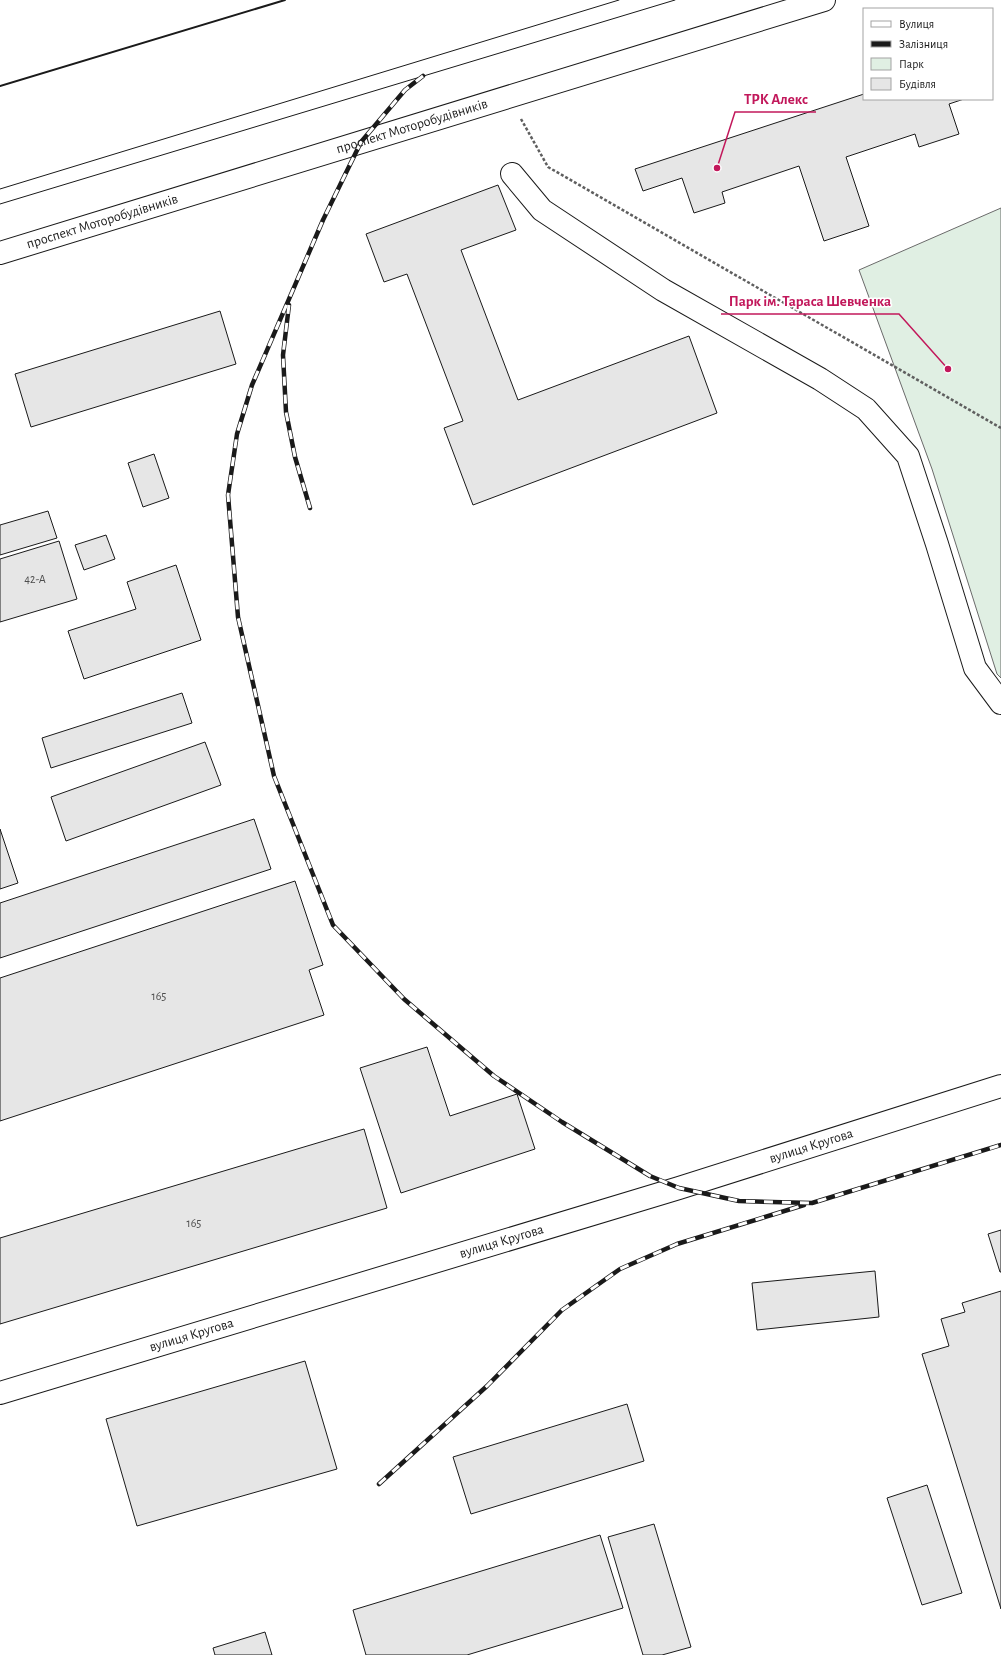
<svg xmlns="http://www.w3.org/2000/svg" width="1001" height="1655" viewBox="0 0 1001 1655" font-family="'Alegreya Sans',sans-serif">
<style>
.park{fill:#e0efe3;stroke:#6a6a6a}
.building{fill:#e6e6e6;stroke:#1a1a1a}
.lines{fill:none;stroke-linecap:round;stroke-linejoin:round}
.minor-casing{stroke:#1a1a1a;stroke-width:24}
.major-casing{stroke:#1a1a1a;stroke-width:24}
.path{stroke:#5f5f5f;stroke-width:2.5;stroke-dasharray:3 2;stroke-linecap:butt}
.minor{stroke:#fff;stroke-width:22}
.major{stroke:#fff;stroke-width:22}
.tram{stroke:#1a1a1a;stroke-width:1}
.rail-casing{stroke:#1a1a1a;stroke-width:4.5}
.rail{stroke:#fff;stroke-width:3;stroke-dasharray:9;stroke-linecap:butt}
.wall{stroke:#1a1a1a;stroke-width:2}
.labels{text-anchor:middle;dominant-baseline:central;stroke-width:3;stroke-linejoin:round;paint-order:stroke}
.number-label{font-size:12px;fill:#4d4d4d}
.street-label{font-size:14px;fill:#1a1a1a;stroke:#fff}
.leader{fill:none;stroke:#c2185b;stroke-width:1.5}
.callout-dot{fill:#c2185b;stroke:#fff;stroke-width:1.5}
.callout-label{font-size:15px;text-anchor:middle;font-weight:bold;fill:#c2185b;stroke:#fff;stroke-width:3;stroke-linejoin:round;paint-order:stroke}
</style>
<rect width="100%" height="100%" fill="#fff"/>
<path class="park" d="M 1001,208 L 1001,678 L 997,674 L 932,469 L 859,270 Z"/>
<g class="building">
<path d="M 864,94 L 864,99 L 964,99 L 949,104 L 959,134 L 919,147 L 915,134 L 846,157 L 869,226 L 824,241 L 799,166 L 722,192 L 725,203 L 694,213 L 682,178 L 643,191 L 635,169 Z"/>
<path d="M 498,185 L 516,230 L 461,250 L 518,400 L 689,336 L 717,413 L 473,505 L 444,428 L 463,421 L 407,274 L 384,282 L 366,234 Z"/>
<path d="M 220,311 L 236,364 L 31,427 L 15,374 Z"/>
<path d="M 154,454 L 169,498 L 143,507 L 128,463 Z"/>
<path d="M 48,511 L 57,538 L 0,555 L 0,525 Z"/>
<path d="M 106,535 L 115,559 L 84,570 L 75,545 Z"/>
<path d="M 59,541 L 77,599 L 0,622 L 0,559 Z"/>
<path d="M 176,565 L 201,640 L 84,679 L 68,631 L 136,609 L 127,582 Z"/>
<path d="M 182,693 L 192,723 L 51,768 L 42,738 Z"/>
<path d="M 205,742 L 221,785 L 66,841 L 51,797 Z"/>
<path d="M 254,819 L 271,869 L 0,958 L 0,903 Z"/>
<path d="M 0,829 L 18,883 L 0,889 Z"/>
<path d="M 295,881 L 323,965 L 309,970 L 324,1015 L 0,1121 L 0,978 Z"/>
<path d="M 427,1047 L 450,1116 L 517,1094 L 535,1149 L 401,1193 L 360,1068 Z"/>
<path d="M 364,1129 L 387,1208 L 0,1324 L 0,1238 Z"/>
<path d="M 1001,1230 L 1001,1272 L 1000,1272 L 988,1234 Z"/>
<path d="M 875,1271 L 879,1317 L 757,1330 L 752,1283 Z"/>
<path d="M 1001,1291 L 1001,1609 L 922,1354 L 949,1346 L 941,1319 L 965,1312 L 962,1303 Z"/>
<path d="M 305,1361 L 337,1469 L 137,1526 L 106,1419 Z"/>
<path d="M 627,1404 L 644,1461 L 471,1514 L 453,1457 Z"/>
<path d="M 927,1485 L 962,1593 L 922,1605 L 887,1498 Z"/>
<path d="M 654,1524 L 691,1647 L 662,1655 L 643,1655 L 608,1537 Z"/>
<path d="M 600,1535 L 623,1608 L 467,1655 L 366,1655 L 353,1610 Z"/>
<path d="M 265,1632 L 272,1655 L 215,1655 L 213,1648 Z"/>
</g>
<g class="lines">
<defs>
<g id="minor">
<path d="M 512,174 L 542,210 L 663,290 L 820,379 L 866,409 L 908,456 L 937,544 L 975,668 L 1001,703"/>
<path id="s1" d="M 0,1393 L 679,1188 L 1001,1086"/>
</g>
<g id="major">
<path id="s2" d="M 0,253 L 824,0"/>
</g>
</defs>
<use href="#minor" class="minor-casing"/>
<use href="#major" class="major-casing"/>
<path class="path" d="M 521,119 L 548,167 L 1001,428"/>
<use href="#minor" class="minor"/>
<use href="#major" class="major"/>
<g class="tram">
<path d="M 0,189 L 619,0"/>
<path d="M 0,204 L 675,0"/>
</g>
<defs>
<g id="rail">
<path d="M 423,76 L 405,90 L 361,142 L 323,220 L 252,385 L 237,434 L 228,495 L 238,617 L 274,776 L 333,925 L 404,999 L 494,1076 L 562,1122 L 650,1176 L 679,1188 L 739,1201 L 812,1203 L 1001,1145"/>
<path d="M 289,305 L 283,355 L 286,412 L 295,457 L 310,508"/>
<path d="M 379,1484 L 487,1386 L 562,1310 L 620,1269 L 677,1244 L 804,1205"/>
</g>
</defs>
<use href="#rail" class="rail-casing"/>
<use href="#rail" class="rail"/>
<path class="wall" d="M 0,86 L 285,0"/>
</g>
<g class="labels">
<g class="number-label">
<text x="35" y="579">42-А</text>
<text x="159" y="996">165</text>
<text x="194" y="1223">165</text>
</g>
<g class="street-label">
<text stroke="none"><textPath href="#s2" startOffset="431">проспект Моторобудівників</textPath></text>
<text stroke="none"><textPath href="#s2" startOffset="107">проспект Моторобудівників</textPath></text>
<text stroke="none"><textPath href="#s1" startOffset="848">вулиця Кругова</textPath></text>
<text stroke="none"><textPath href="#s1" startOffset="524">вулиця Кругова</textPath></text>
<text stroke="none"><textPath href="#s1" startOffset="200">вулиця Кругова</textPath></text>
</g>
</g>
<path class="leader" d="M717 168L735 112H816M948 369L899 314H721"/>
<g class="callout-dot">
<circle cx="717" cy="168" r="4"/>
<circle cx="948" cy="369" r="4"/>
</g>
<g class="callout-label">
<text x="776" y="104">ТРК Алекс</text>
<text x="810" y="306">Парк ім. Тараса Шевченка</text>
</g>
<rect x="863" y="8" width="130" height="92" fill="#ffffff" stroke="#a3a3a3"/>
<rect x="871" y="21" width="20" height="6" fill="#ffffff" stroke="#a3a3a3"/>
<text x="899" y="28" font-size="12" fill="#1a1a1a">Вулиця</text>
<rect x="871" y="41" width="20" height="6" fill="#1a1a1a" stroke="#a3a3a3"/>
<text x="899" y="48" font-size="12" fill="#1a1a1a">Залізниця</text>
<rect x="871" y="58" width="20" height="12" fill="#e0efe3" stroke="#a3a3a3"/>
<text x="899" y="68" font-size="12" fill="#1a1a1a">Парк</text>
<rect x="871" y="78" width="20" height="12" fill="#e6e6e6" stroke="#a3a3a3"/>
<text x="899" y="88" font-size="12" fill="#1a1a1a">Будівля</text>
</svg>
